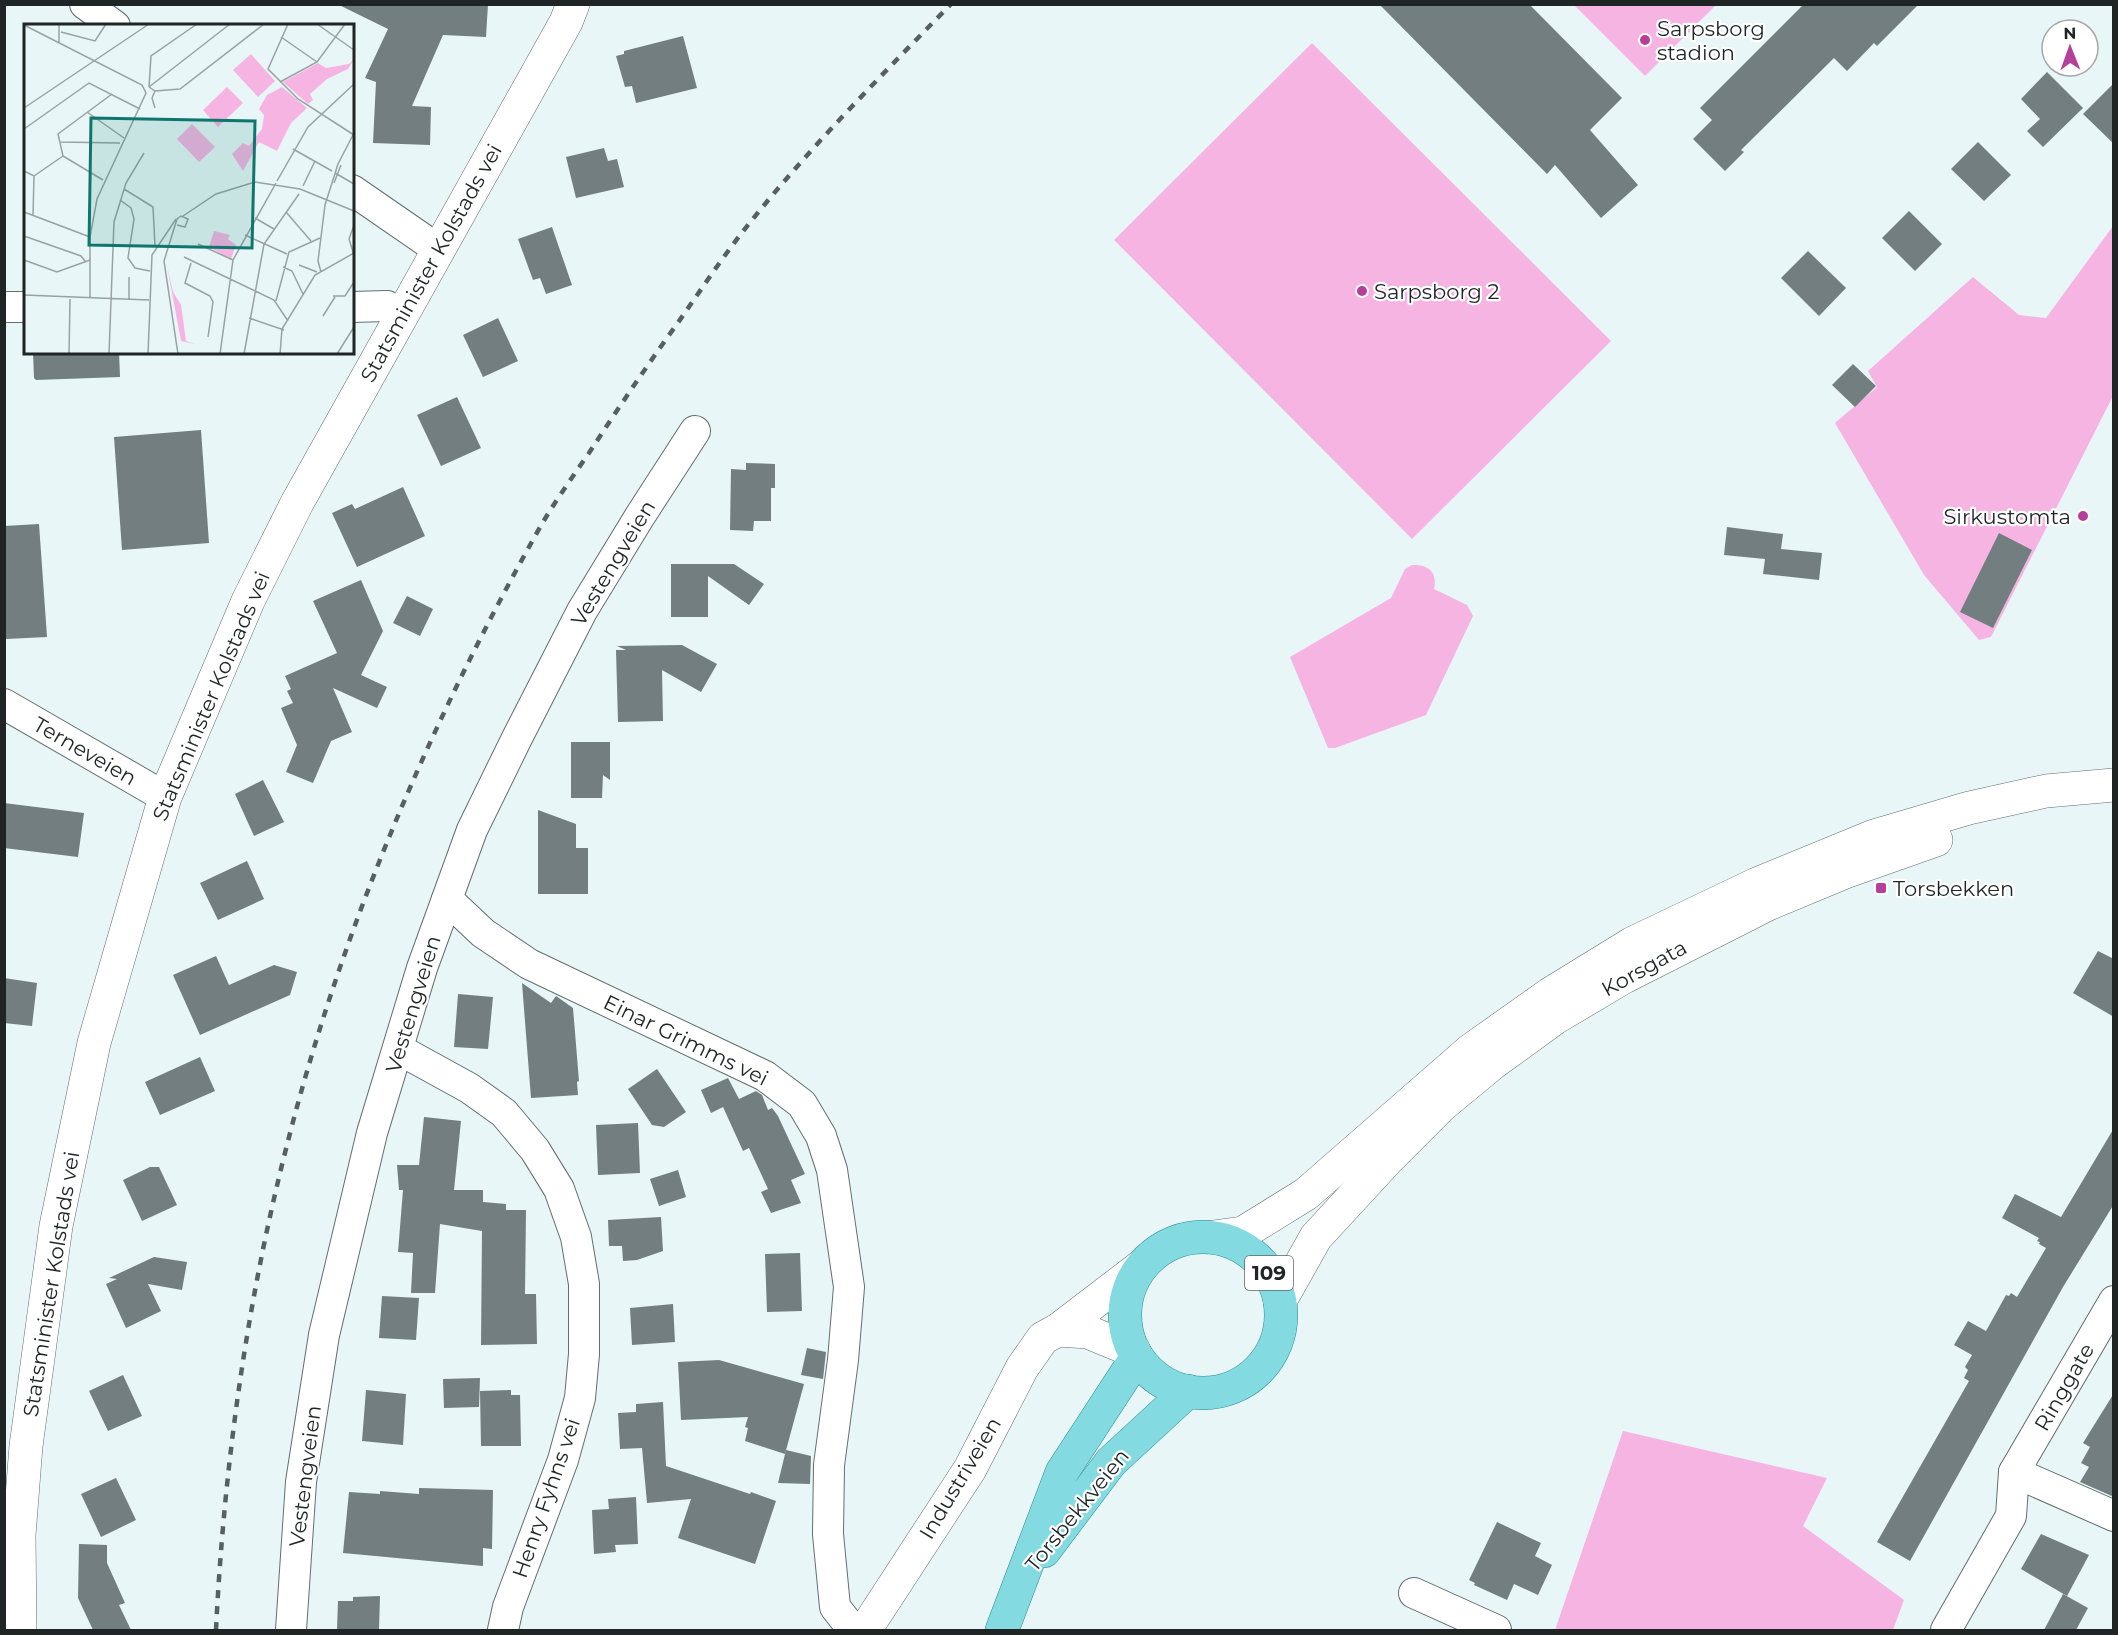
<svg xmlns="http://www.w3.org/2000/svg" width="2118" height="1635" viewBox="0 0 2118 1635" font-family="Montserrat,sans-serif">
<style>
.green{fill:#f6b4e3}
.building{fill:#727e7f}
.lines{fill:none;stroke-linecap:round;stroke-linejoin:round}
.minor-casing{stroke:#626e6f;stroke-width:32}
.tertiary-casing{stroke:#626e6f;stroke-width:34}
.primary-casing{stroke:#2a8b92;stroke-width:34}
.minor{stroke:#fff;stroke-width:30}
.tertiary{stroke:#fff;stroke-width:33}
.primary{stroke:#83dae1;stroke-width:33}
.rail{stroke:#575f60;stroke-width:4.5;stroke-dasharray:8 8;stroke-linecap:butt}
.poi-dot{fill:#b4409a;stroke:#fff;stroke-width:2}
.labels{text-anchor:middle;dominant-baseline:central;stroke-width:4.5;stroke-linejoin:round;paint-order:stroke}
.shield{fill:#fff;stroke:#626666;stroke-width:1.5}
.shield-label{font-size:20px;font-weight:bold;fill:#1f2425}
.poi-label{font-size:21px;fill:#1f2425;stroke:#fff;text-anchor:start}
.street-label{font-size:21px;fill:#1f2425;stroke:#fff}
.inset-road{fill:none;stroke:#98a2a3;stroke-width:1.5}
.view{fill:#0f766e;fill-opacity:0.15;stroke:#0f766e;stroke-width:3}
.inset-edge{fill:none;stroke:#1f2425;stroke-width:3}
</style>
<rect width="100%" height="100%" fill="#e8f6f7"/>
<g class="green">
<path d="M 1574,5 L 1716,5 L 1645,76 Z"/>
<path d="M 1312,43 L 1611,341 L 1412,539 L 1114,240 Z"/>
<path d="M 2113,226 L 2113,396 L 1991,637 L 1979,640 L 1924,575 L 1835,423 L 1877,387 L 1868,371 L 1973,277 L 2019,315 L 2046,318 Z"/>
<path d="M 1412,565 C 1428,564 1438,572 1434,589 L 1467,605 L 1473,616 L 1426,715 L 1335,748 L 1328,748 L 1290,657 L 1391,598 L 1405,569 Z"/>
<path d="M 1623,1431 L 1827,1478 L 1803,1526 L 1904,1600 L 1893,1630 L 1555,1630 Z"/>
</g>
<g class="building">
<path d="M 337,4 L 488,4 L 486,37 L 443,35 L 412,106 L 431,107 L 430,145 L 373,143 L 376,82 L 365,78 L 388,29 Z"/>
<path d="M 1379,4 L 1529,4 L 1622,98 L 1590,130 L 1638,185 L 1601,218 L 1555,165 L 1547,174 Z"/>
<path d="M 1804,4 L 1919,4 L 1877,46 L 1874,43 L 1847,71 L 1834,58 L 1741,150 L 1744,152 L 1725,171 L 1693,139 L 1712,120 L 1700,108 Z"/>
<path d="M 683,36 L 697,88 L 636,103 L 632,86 L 625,87 L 616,56 L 624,54 L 624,51 Z"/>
<path d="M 2047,72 L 2083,108 L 2043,147 L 2027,131 L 2040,119 L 2021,99 Z"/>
<path d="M 2114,83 L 2114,144 L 2083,114 Z"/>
<path d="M 1978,142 L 2011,175 L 1984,201 L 1951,169 Z"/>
<path d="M 604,148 L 608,161 L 617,159 L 624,187 L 576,198 L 566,157 Z"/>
<path d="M 1909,211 L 1942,244 L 1915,271 L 1882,238 Z"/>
<path d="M 552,227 L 572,285 L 546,294 L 540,278 L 533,280 L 518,239 Z"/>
<path d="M 1808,251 L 1846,288 L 1819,316 L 1781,278 Z"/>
<path d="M 498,318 L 518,361 L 483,377 L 463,335 Z"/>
<path d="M 33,352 L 119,352 L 120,377 L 36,380 L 34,378 Z"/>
<path d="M 1853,364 L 1876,386 L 1855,407 L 1832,385 Z"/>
<path d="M 457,397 L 481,448 L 441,466 L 417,415 Z"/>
<path d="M 201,430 L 209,543 L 122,550 L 114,437 Z"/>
<path d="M 746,463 L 775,464 L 775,488 L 771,488 L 771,521 L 754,521 L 753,531 L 730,530 L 731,469 L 746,470 Z"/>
<path d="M 403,487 L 425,536 L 357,567 L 332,513 L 352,504 L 355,509 Z"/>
<path d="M 39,524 L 47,637 L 6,639 L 4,526 Z"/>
<path d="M 1727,527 L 1783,534 L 1781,549 L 1822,553 L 1819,580 L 1763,574 L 1765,559 L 1724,555 Z"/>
<path d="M 1999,533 L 2032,550 L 1993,628 L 1960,612 Z"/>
<path d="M 671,564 L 734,564 L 764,584 L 749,605 L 708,576 L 708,617 L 671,617 Z"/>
<path d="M 361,580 L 383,631 L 361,675 L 387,687 L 377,708 L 333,688 L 352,732 L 331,741 L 313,783 L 286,772 L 297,745 L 281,708 L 293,703 L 287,691 L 291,689 L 285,676 L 337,653 L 313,601 Z"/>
<path d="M 407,596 L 433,609 L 420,636 L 393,623 Z"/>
<path d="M 682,645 L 717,664 L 701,692 L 662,670 L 663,721 L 618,722 L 616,650 L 626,650 L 617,646 Z"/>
<path d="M 571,742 L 610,742 L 610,780 L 603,775 L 602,798 L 571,798 Z"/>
<path d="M 263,780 L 284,822 L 254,836 L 235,794 Z"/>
<path d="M 4,803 L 84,813 L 78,857 L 4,848 Z"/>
<path d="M 538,810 L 576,824 L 576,848 L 588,848 L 588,894 L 538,894 Z"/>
<path d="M 247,861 L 264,899 L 218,920 L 200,883 Z"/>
<path d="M 2098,951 L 2114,959 L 2114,1017 L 2073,993 Z"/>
<path d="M 216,956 L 229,985 L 274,965 L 297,972 L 290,995 L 200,1035 L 173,975 Z"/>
<path d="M 4,978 L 37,983 L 32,1026 L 4,1023 Z"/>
<path d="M 522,983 L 551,1003 L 556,996 L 573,1008 L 579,1081 L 577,1082 L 578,1095 L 531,1098 Z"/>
<path d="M 458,994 L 493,997 L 488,1049 L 454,1047 Z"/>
<path d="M 200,1057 L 215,1091 L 160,1115 L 145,1082 Z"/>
<path d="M 657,1069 L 686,1112 L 664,1127 L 652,1125 L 628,1089 Z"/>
<path d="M 728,1078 L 739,1099 L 756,1091 L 762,1095 L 768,1110 L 772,1108 L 778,1116 L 805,1174 L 791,1180 L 801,1203 L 771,1213 L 761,1192 L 768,1189 L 749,1148 L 743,1151 L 723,1107 L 711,1113 L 701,1090 Z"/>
<path d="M 424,1117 L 461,1121 L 454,1190 L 483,1190 L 483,1202 L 506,1204 L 506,1210 L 526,1210 L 525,1294 L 536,1294 L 537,1344 L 481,1345 L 482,1231 L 440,1224 L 435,1293 L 411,1293 L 413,1253 L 398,1252 L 403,1190 L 399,1190 L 397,1165 L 419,1165 Z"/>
<path d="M 638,1123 L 640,1173 L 598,1175 L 596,1125 Z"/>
<path d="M 2114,1128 L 2114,1204 L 2063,1287 L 1910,1561 L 1877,1542 L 1969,1381 L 1964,1378 L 1968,1370 L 1965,1367 L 1972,1355 L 1954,1345 L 1968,1321 L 1986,1331 L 2006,1295 L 2009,1296 L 2011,1293 L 2017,1297 L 2046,1248 L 2039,1244 L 2040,1242 L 2037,1241 L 2039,1238 L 2002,1218 L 2015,1194 L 2061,1217 Z"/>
<path d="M 150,1167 L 159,1167 L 177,1205 L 142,1221 L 123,1180 Z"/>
<path d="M 678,1170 L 686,1197 L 659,1206 L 650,1179 Z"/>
<path d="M 661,1217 L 663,1251 L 637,1260 L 623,1261 L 622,1246 L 609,1246 L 608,1220 Z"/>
<path d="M 800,1253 L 802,1311 L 767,1312 L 765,1254 Z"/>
<path d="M 154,1257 L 187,1262 L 182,1290 L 148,1284 L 161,1311 L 126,1328 L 106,1284 L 117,1279 L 109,1278 Z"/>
<path d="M 382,1296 L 419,1298 L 416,1340 L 379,1338 Z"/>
<path d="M 673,1304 L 675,1342 L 632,1345 L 630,1308 Z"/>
<path d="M 807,1348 L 826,1352 L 823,1379 L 801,1375 Z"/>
<path d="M 719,1360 L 804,1384 L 785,1454 L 745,1441 L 748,1428 L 745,1427 L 748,1417 L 681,1420 L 678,1362 Z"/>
<path d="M 123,1375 L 142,1416 L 108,1431 L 89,1391 Z"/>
<path d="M 480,1378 L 479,1407 L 444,1408 L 443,1379 Z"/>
<path d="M 366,1390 L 406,1394 L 403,1445 L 362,1441 Z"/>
<path d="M 511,1390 L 511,1395 L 520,1395 L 521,1446 L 481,1446 L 480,1391 Z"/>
<path d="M 2114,1393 L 2114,1497 L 2080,1482 L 2089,1467 L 2081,1463 L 2090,1447 L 2083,1443 Z"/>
<path d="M 663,1402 L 666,1466 L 750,1494 L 751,1492 L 776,1501 L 755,1564 L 678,1538 L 691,1499 L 647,1503 L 642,1448 L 620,1449 L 618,1413 L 636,1412 L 636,1404 Z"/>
<path d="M 786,1450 L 811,1456 L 810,1484 L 778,1483 Z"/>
<path d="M 116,1478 L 136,1520 L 101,1537 L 81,1494 Z"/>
<path d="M 419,1488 L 493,1490 L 492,1549 L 483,1548 L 483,1566 L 343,1553 L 349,1492 L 380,1494 L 380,1491 L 419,1494 Z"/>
<path d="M 636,1497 L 638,1544 L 615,1545 L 616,1552 L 594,1554 L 592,1510 L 609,1509 L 608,1499 Z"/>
<path d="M 1497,1522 L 1541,1543 L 1535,1556 L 1552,1565 L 1538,1595 L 1514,1584 L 1507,1600 L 1474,1585 L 1475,1583 L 1469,1580 Z"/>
<path d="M 2041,1534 L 2089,1555 L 2067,1596 L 2021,1569 Z"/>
<path d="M 79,1544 L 107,1545 L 107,1563 L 125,1603 L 119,1605 L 131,1630 L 93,1630 L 78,1598 Z"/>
<path d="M 2063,1594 L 2088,1608 L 2076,1630 L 2044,1630 Z"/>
<path d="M 380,1596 L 379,1630 L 337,1630 L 338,1601 L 353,1601 L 353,1597 Z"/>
</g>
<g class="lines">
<defs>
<g id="minor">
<path d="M 85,4 L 115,26"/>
<path d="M 352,190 L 439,250"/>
<path d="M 4,307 L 26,307"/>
<path d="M 352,307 L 387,306"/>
<path d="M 4,704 L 165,797"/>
<path d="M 447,899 L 483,933 L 529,964 L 765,1076 L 802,1104 L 821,1136 L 832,1170 L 849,1287 L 843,1360 L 829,1465 L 828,1534 L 835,1607 L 853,1630"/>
<path d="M 398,1049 L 469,1088 L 504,1113 L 535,1150 L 559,1189 L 576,1237 L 584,1284 L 584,1354 L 580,1398 L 563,1460 L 508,1607 L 503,1630"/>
<path d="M 2014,1472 L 2114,1516"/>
<path d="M 1414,1593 L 1496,1630"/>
<path d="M 291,1630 L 301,1482 L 324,1335 L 372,1133 L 422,968 L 472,830 L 516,740 L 582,611 L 640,516 L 695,431"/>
<path d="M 1946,1630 L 2011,1516 L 2014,1472 L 2114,1301"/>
</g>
<g id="tertiary">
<path d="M 1213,1237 L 1243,1233 L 1306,1194 L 1471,1050 L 1550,994 L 1633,943 L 1757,884 L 1874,836 L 1969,808 L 2046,791 L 2114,785"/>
<path d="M 1280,1301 L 1316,1237 L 1388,1159 L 1441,1106 L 1493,1063 L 1555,1018 L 1624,977 L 1768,904 L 1845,872 L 1936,840"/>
<path d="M 1058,1330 L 1088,1332 L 1134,1351"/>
<path d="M 20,1630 L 19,1535 L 26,1446 L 56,1226 L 94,1043 L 165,797 L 248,601 L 297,503 L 566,22 L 573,4"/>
<path d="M 865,1630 L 970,1469 L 1022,1368 L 1043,1338 L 1058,1330 L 1143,1265"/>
</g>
<g id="primary">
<circle cx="1203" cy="1315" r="78"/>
<path d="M 1044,1551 L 1111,1462 L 1188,1391"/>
<path d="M 1002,1630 L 1062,1472 L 1137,1357"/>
</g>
</defs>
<use href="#minor" class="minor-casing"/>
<use href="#tertiary" class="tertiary-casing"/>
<use href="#primary" class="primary-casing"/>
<use href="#minor" class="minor"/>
<use href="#tertiary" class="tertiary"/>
<use href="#primary" class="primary"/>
<path class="rail" d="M 216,1630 C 224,1466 247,1300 288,1141 C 343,925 433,716 543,522 C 557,499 573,476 589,453 C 617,410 646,367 677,324 C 701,290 725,253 752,220 C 813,144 883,74 951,4"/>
</g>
<g class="poi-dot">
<circle cx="1645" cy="40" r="6"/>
<circle cx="1362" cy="291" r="6"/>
<circle cx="2083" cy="516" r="6"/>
<rect x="1875" y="882" width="12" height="12" rx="3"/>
</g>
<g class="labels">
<rect class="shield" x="1245" y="1256" width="48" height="34" rx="4.5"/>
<g class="shield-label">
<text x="1269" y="1273">109</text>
</g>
<g class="poi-label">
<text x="1657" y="28">Sarpsborg<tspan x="1657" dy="24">stadion</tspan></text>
<text x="1374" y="291">Sarpsborg 2</text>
<text x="2071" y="516" text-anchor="end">Sirkustomta</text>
<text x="1893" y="888">Torsbekken</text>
</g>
<g class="street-label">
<text transform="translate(431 263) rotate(-61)">Statsminister Kolstads vei</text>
<text transform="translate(613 563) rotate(-59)">Vestengveien</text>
<text transform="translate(211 696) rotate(-67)">Statsminister Kolstads vei</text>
<text transform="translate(85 751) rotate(30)">Terneveien</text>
<text transform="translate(1644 968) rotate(-29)">Korsgata</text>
<text transform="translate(413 1004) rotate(-73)">Vestengveien</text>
<text transform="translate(686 1040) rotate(26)">Einar Grimms vei</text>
<text transform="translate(51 1284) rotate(-81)">Statsminister Kolstads vei</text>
<text transform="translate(2064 1387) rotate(-60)">Ringgate</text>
<text transform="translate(305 1476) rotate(-83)">Vestengveien</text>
<text transform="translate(960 1478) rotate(-59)">Industriveien</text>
<text transform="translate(546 1498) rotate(-71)">Henry Fyhns vei</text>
<text transform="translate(1077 1510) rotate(-51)">Torsbekkveien</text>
</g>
</g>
<g transform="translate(24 24)">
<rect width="330" height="330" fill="#e8f6f7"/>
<path d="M 227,30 L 251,57 L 234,73 L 209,46 ZM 330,35 L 324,45 L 303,55 L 286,70 L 289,76 L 284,80 L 259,58 L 294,39 L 302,44 L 325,40 ZM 203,63 L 219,79 L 194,103 L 179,86 ZM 258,63 L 283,84 L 267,99 L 253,127 L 235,118 L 219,147 L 208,130 L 219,119 L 225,122 L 238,105 L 240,91 L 235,85 L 243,71 ZM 168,100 L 191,123 L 175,138 L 153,115 ZM 190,207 L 206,211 L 204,215 L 212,221 L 207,235 L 185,223 ZM 143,242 L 149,268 L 157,281 L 162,317 L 171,320 L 157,317 Z" fill="#f6b4e3"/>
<path class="inset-road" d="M 264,0 L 244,45 L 274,75 L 330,111M 293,0 L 330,26M 0,1 L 118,61 L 122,69 L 73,175 L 66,213 L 66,275M 37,8 L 71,17 L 82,0M 257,13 L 293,38M 35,19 L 35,0M 256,58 L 293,38 L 321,0M 125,63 L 131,67 L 156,65 L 240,0M 125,63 L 206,0M 125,63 L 127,32 L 173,0M 0,84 L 125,0M 131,84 L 128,74 L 131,67M 63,88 L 100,114M 0,105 L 65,59 L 116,85M 35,118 L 96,119M 269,125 L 308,147M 39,132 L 79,156M 0,147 L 10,152 L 39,132 L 34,110 L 88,70M 311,149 L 330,160M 253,157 L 284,103 L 330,60M 310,159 L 317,141M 279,162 L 291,137M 100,165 L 129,183 L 131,222M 96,176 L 107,184 L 110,195 L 104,234 L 111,244 L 126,247M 0,188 L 66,213M 262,188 L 287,217M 9,191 L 10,152M 159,192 L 192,170 L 231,158 L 276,165 L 330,187M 231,194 L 250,205M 153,201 L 161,203 L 164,195 L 157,192 L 153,195 L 140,237 L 154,330M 221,211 L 263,230M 0,212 L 57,232 L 61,237M 174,220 L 209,236M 330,231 L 325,215 L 330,201M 160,233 L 250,276 L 264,297M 0,236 L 33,248 L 66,236M 167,239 L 161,259 L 186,272 L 189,278 L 184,313M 275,241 L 293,248M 259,243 L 268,247 L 279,270M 297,248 L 294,237 L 301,181 L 314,140 L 330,109M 0,271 L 125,276M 309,272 L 321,272 L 330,258M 105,276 L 105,253M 252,277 L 265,228 L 296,214M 299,292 L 311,273M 225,294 L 260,306M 45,330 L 46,275M 85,330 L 90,198 L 102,159 L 120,129M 124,330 L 128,231 L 152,195M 196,330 L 209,236 L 252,159M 220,330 L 240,220 L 275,170M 256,330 L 258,305 L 291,251 L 330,229M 313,330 L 330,303"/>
<path class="view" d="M 67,94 L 231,97 L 228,224 L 65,221 Z"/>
<rect width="330" height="330" class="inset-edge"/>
</g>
<rect width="2118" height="1635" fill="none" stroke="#1f2425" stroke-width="12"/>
<g transform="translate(2070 48) rotate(359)"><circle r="28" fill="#ffffff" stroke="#a5a7a8" stroke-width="1.5"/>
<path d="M0-4.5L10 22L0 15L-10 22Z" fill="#b4409a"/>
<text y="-9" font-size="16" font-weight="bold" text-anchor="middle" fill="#1f2425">N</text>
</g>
</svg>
